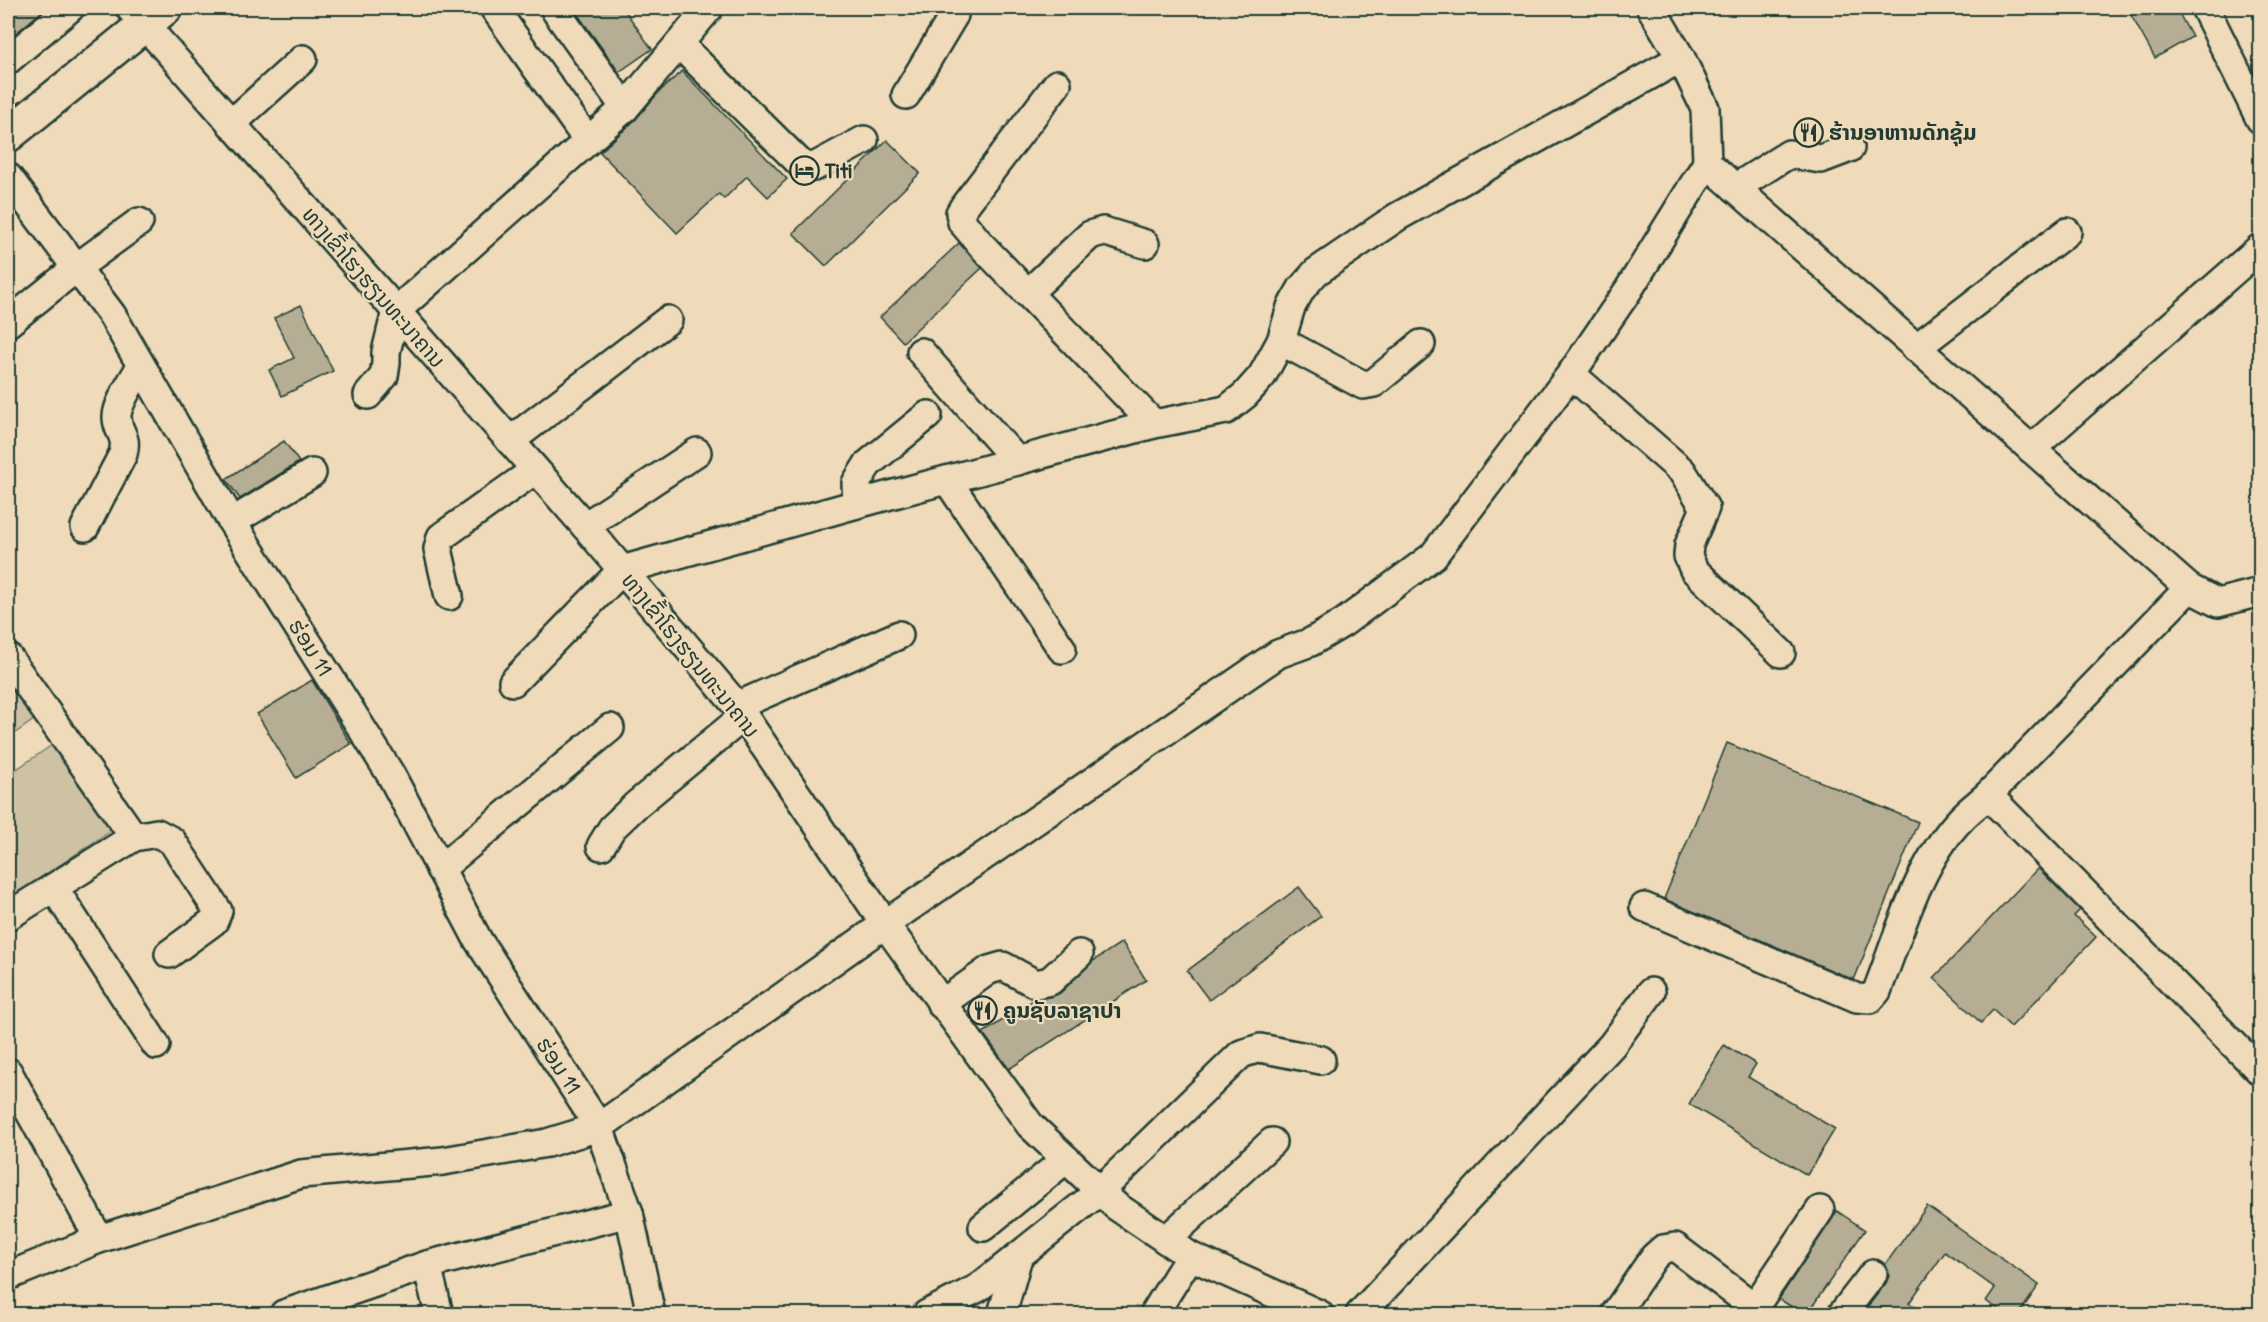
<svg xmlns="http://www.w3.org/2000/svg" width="2268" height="1322" viewBox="0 0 2268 1322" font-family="'Patrick Hand','Noto Sans Lao',sans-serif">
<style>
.green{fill:#cdc2a3;stroke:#76806c;stroke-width:1.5}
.building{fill:#b5ae94;stroke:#1f3d34;stroke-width:1.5}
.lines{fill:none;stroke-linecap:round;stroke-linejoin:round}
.minor-casing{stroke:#1f3d34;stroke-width:32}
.major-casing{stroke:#1f3d34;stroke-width:38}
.minor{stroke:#efdbb9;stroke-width:27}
.major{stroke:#efdbb9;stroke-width:33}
.labels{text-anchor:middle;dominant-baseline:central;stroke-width:4.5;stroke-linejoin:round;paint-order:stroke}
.poi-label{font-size:22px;font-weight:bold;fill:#1f3d34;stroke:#efdbb9;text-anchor:start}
.street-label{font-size:22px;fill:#1f3d34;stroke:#efdbb9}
</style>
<rect width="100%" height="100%" fill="#efdbb9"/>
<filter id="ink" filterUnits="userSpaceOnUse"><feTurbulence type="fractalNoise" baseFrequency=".0167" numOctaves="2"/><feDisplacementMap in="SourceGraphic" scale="12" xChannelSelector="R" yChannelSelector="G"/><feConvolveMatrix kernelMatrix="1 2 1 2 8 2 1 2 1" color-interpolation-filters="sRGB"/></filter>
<g filter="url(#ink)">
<g class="green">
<path d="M 8,671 L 38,717 L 8,738 Z"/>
<path d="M 55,743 L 113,829 L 8,900 L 8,775 Z"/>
</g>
<g class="building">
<path d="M 8,8 L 46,8 L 8,40 Z"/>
<path d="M 573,8 L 623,8 L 652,49 L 619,72 Z"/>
<path d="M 2127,8 L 2176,8 L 2192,37 L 2155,58 Z"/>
<path d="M 682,71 L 787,179 L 768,197 L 747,176 L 724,199 L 719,194 L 677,233 L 600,152 L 635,120 L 659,92 Z"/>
<path d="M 887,140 L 920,173 L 826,266 L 793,233 Z"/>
<path d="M 959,243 L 982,268 L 903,342 L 880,317 Z"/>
<path d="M 301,305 L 333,371 L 282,396 L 269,370 L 294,358 L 274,318 Z"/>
<path d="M 284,441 L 299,462 L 240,499 L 226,479 Z"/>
<path d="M 312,680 L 351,744 L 296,778 L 257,714 Z"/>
<path d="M 1727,743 L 1918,822 L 1854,980 L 1664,899 Z"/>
<path d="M 2038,868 L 2080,910 L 2074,916 L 2096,937 L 2011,1027 L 1993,1010 L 1981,1023 L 1934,978 Z"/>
<path d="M 1299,887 L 1321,916 L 1209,1000 L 1187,971 Z"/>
<path d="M 1122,942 L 1146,980 L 1009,1069 L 983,1033 L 1035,999 L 1053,996 L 1060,993 L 1093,961 Z"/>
<path d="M 1724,1045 L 1756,1064 L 1748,1077 L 1835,1129 L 1807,1175 L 1689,1104 Z"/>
<path d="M 1927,1206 L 2039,1285 L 2019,1314 L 2005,1314 L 1986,1301 L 1995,1288 L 1945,1252 L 1909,1303 L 1926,1314 L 1862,1314 L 1886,1283 L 1889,1276 L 1885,1265 Z"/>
<path d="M 1837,1211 L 1865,1230 L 1807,1314 L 1803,1314 L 1779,1299 Z"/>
</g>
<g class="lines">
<defs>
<g id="minor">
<path d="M 130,8 L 585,526 L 737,706 L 885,924 L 1030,1125 L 1116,1206 L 1190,1256 L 1319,1314"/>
<path d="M 494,8 L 588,141"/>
<path d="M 1651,8 L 1681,58 L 1705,108 L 1707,163 L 2189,588 L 2218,603 L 2260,592"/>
<path d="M 2205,8 L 2260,119"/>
<path d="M 555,10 L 625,108"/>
<path d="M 679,44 L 802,165 L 814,167 L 864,140"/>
<path d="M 8,60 L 70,8"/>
<path d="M 1057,84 L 965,205 L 960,213 L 962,222 L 983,247 L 1154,424"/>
<path d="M 906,95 L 954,15 L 953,8"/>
<path d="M 231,124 L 303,59"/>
<path d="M 8,177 L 112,315 L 232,522 L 391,775 L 478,940 L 599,1127 L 629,1213 L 651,1314"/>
<path d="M 1735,188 L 1789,154 L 1821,159 L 1850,148"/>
<path d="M 1028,293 L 1090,235 L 1103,231 L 1145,244"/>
<path d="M 8,323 L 76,268 L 139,222"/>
<path d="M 1281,341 L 1363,385 L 1374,383 L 1421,344"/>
<path d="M 1916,348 L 2067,232"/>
<path d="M 921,352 L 1017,461"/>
<path d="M 1571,374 L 1682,471 L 1705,508 L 1689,545 L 1688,556 L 1694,570 L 1781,653"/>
<path d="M 368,395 L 384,376 L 386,363 L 386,352 L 396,311 L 625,108 L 709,8"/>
<path d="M 510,441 L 668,320"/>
<path d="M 2031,449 L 2260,248"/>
<path d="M 947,480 L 1062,649"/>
<path d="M 857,504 L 856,483 L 868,464 L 928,415"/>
<path d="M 232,522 L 312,473"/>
<path d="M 585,526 L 697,452"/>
<path d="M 85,527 L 123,454 C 128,435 118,434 117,418 C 116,405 134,378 141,366"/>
<path d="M 449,596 L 438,549 L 441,537 L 535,470"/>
<path d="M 8,657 L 134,837 L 8,916"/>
<path d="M 513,682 L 622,570 L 857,504 L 1154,424 L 1226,410 L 1245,395 L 1262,376 L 1281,341 L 1291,307 L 1302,288 L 1316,272 L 1397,217 L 1681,58"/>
<path d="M 737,706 L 899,635"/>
<path d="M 1988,795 L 2189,588"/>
<path d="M 134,837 L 157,833 L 172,841 L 218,911 L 214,921 L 169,954"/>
<path d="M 601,846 L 612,828 L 636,805 L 744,716"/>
<path d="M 440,869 L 610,728"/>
<path d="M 54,888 L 156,1045"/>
<path d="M 1644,907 L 1857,998 L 1870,999 L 1877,991 C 1899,935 1918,864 1960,820 C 1968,811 1979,803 1988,795 L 2260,1071"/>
<path d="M 941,1004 L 989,970 L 1003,966 L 1036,984 L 1050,981 L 1079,954"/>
<path d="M 8,1072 L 99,1239"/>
<path d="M 983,1227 L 1066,1159"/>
<path d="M 1166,1240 L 1272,1142"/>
<path d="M 427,1265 L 439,1314"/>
<path d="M 8,1276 L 99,1239 L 301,1174 L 443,1161 L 547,1143 L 599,1127 L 885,924 L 1278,654 L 1311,642 L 1343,623 L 1433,556 L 1571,374 L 1629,289 L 1707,163"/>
<path d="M 284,1314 L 427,1265 L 629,1213"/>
<path d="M 927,1314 L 978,1288 L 1100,1191 L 1241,1054 L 1260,1048 L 1321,1060"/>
<path d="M 1002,1314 L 1018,1257"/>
<path d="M 1154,1314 L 1190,1256"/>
<path d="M 1360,1314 L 1612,1045 L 1651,992"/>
<path d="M 1615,1314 L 1654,1257 L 1663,1249 L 1675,1247 L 1749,1303 L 1760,1299 L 1820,1210"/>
<path d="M 1842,1314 L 1873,1274"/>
</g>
<path id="major" d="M 8,135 L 165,8"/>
</defs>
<use href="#minor" class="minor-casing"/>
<use href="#major" class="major-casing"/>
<use href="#minor" class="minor"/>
<use href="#major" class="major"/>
</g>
</g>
<defs>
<symbol id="restaurant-ring" viewBox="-11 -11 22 22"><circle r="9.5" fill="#efdbb9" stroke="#1f3d34" stroke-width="1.5"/><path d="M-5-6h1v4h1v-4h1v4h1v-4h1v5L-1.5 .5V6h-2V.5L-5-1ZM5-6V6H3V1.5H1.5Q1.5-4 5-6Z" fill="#1f3d34"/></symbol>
<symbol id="hotel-ring" viewBox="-11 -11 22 22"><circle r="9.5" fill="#efdbb9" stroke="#1f3d34" stroke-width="1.5"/><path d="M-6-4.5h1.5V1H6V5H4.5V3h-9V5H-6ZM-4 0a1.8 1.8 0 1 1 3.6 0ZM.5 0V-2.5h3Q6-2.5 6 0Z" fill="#1f3d34"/></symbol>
</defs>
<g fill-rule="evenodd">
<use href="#restaurant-ring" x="1792" y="116" width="33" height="33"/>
<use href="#hotel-ring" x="788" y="154" width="33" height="33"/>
<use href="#restaurant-ring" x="966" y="994" width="33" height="33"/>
</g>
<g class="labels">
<g class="poi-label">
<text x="1829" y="132">ຮ້ານອາຫານດັກຊຸ້ມ</text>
<text x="825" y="170">Titi</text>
<text x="1003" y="1010">ຄູນຊັບລາຊາປາ</text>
</g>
<g class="street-label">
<text transform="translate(374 287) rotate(49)">ທາງເຂົ້າໂຮງຮຽນທະນາຄານ</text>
<text transform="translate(311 647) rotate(58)">ຮ່ອມ 11</text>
<text transform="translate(691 655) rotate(51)">ທາງເຂົ້າໂຮງຮຽນທະນາຄານ</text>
<text transform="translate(559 1065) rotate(57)">ຮ່ອມ 11</text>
</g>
</g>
<rect width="2268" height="1322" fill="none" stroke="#efdbb9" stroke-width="30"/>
<rect x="15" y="15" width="2238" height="1292" fill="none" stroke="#1f3d34" stroke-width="2" filter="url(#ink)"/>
</svg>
